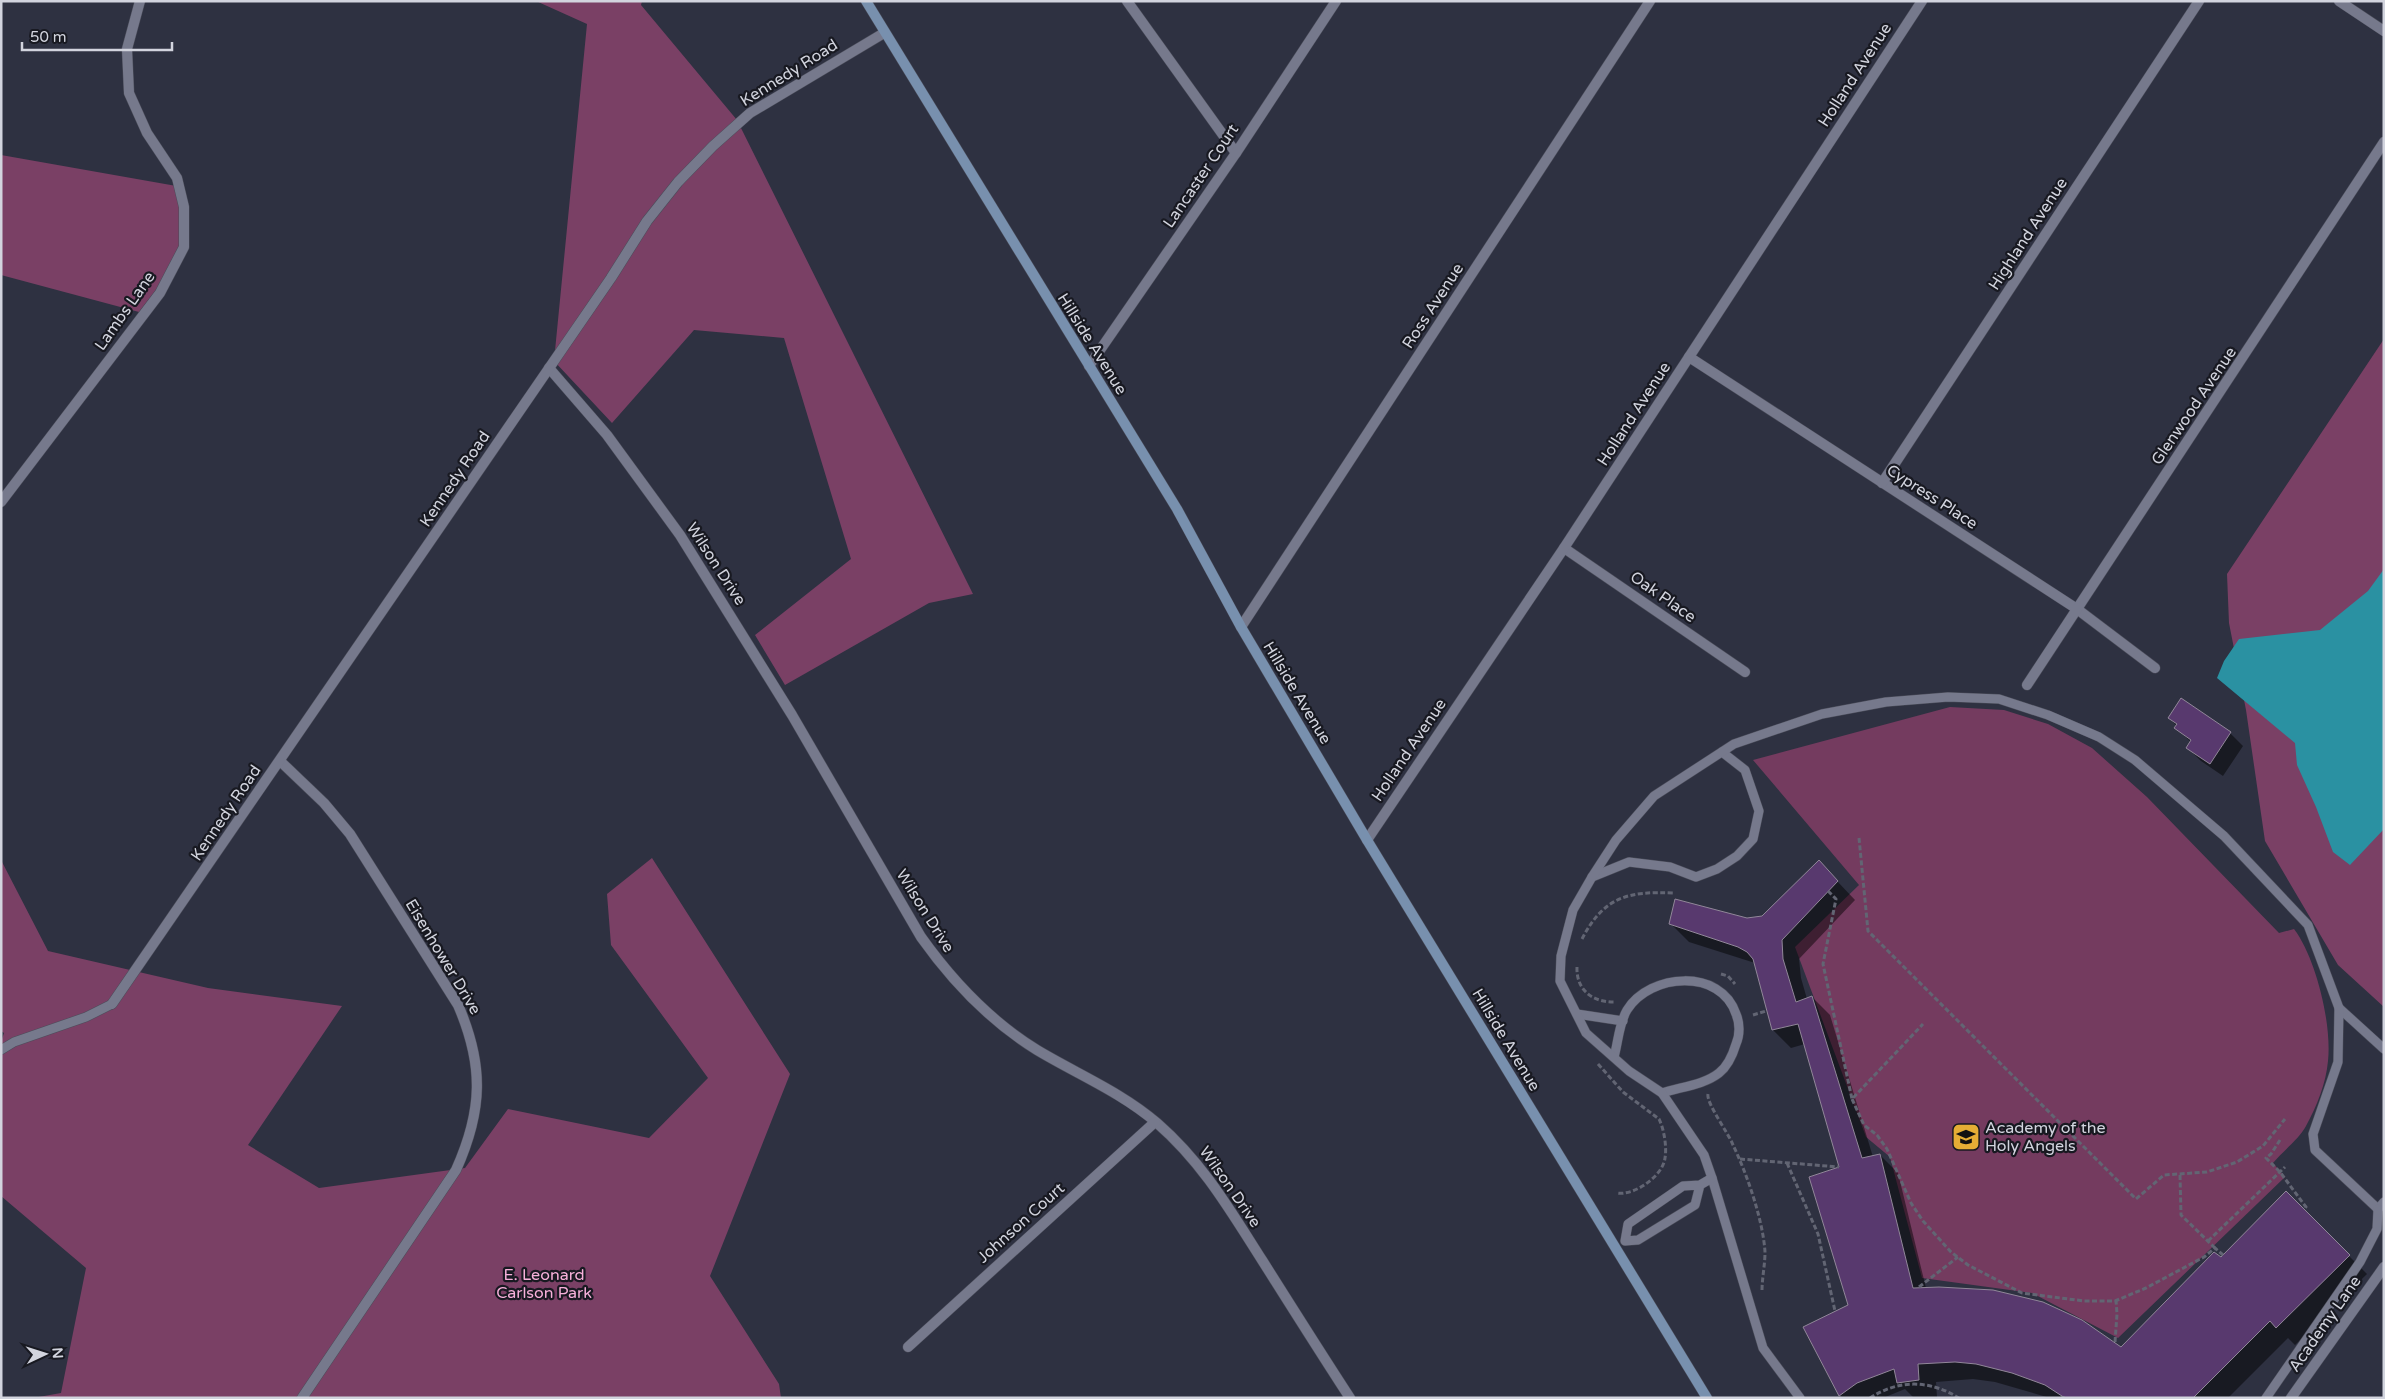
<svg xmlns="http://www.w3.org/2000/svg" width="2385" height="1399" viewBox="0 0 2385 1399" font-family="'Varela Round',sans-serif">
<style>
.green{fill:#743b5f}
.forest{fill:#7a4065}
.water{fill:#2a91a2}
.shadow{fill:#0007}
.building{fill:#58396e;stroke:#918799}
.lines{fill:none;stroke-linecap:round;stroke-linejoin:round}
.lane-casing{stroke:#4b4d5a;stroke-width:10}
.street-casing{stroke:#4b4d5a;stroke-width:11}
.secondary-casing{stroke:#4b4d5a;stroke-width:11}
.path{stroke:#626573;stroke-width:3;stroke-dasharray:5 2.5;stroke-linecap:butt}
.lane{stroke:#76798c;stroke-width:9}
.street{stroke:#76798c;stroke-width:10}
.secondary{stroke:#7890ae;stroke-width:10}
.labels{text-anchor:middle;dominant-baseline:central;stroke-width:4.5;stroke-linejoin:round;paint-order:stroke}
.street-label{font-size:16px;fill:#d2d4de;stroke:#181921}
.poi-label{font-size:16px;fill:#d2d4de;stroke:#181921;text-anchor:start}
.park-label{font-size:16px;fill:#f7b0da;stroke:#181921}
</style>
<rect width="100%" height="100%" fill="#2e3141"/>
<path class="green" d="M 1950,707 L 2004,710 L 2048,724 L 2092,748 L 2147,797 L 2279,933 L 2294,929 C 2316,958 2332,1024 2328,1061 C 2326,1083 2317,1106 2306,1126 C 2299,1139 2283,1151 2273,1163 L 2285,1177 L 2118,1338 L 2032,1293 L 1922,1278 L 1890,1157 L 1866,1137 L 1795,947 L 1859,885 L 1753,760 Z"/>
<g class="forest">
<path d="M 536,1 L 642,1 L 641,5 L 737,120 L 973,594 L 929,603 L 785,685 L 755,635 L 851,559 L 784,338 L 694,330 L 612,423 L 554,361 L 587,24 Z"/>
<path d="M 1,155 L 182,187 L 185,252 L 139,312 L 1,275 Z"/>
<path d="M 2384,339 L 2384,1007 L 2338,965 L 2265,841 L 2246,710 L 2229,623 L 2227,574 Z"/>
<path d="M 652,858 L 790,1074 L 710,1276 L 779,1384 L 781,1398 L 33,1398 L 61,1393 L 86,1268 L 1,1196 L 1,1042 L 4,1033 L 1,1031 L 1,860 L 48,951 L 208,988 L 342,1006 L 248,1145 L 319,1188 L 465,1168 L 508,1109 L 649,1138 L 708,1078 L 611,945 L 607,894 Z"/>
</g>
<path class="water" d="M 2384,569 L 2384,829 L 2350,865 L 2333,852 L 2316,807 L 2297,765 L 2295,743 L 2217,678 L 2224,661 L 2239,639 L 2320,630 L 2368,591 Z"/>
<g class="shadow">
<path d="M 2169,718 L 2230,733 L 2243,746 L 2223,776 L 2201,761 L 2187,747 L 2191,742 L 2176,728 L 2177,726 Z"/>
<path d="M 1819,862 L 1855,900 L 1799,959 L 1801,978 L 1807,999 L 1812,997 L 1830,1015 L 1873,1157 L 1880,1155 L 1898,1173 L 1926,1288 L 2121,1349 L 2221,1259 L 2286,1193 L 2367,1274 L 2295,1345 L 2288,1338 L 2228,1398 L 2050,1398 L 1995,1382 L 1973,1379 L 1936,1382 L 1937,1397 L 1935,1398 L 1914,1398 L 1905,1389 L 1883,1398 L 1842,1398 L 1804,1328 L 1849,1306 L 1841,1168 L 1805,1044 L 1791,1048 L 1773,1030 L 1755,963 L 1689,942 L 1671,924 L 1754,919 L 1770,912 Z"/>
</g>
<g class="building">
<path d="M 2181,698 L 2231,732 L 2210,764 L 2186,748 L 2191,740 L 2174,728 L 2177,724 L 2168,718 Z"/>
<path d="M 1819,860 L 1838,881 L 1782,940 L 1783,959 L 1796,1002 L 1812,996 L 1862,1158 L 1880,1154 L 1913,1288 L 1939,1287 L 1993,1290 L 2043,1302 L 2082,1320 L 2121,1347 L 2214,1252 L 2221,1257 L 2286,1191 L 2350,1255 L 2276,1328 L 2270,1321 L 2193,1398 L 2065,1398 L 2045,1385 L 2012,1373 L 1976,1364 L 1955,1362 L 1918,1364 L 1919,1380 L 1897,1383 L 1894,1369 L 1857,1383 L 1839,1396 L 1803,1327 L 1848,1305 L 1809,1177 L 1839,1167 L 1798,1024 L 1772,1030 L 1753,959 L 1747,952 L 1738,947 L 1669,924 L 1675,899 L 1747,918 L 1762,916 Z"/>
</g>
<g class="lines">
<defs>
<g id="lane">
<path d="M 1592,877 L 1629,862 L 1670,867 L 1696,877 L 1717,869 L 1737,856 L 1753,839 L 1759,811 L 1745,770 L 1722,752"/>
<path d="M 2339,1008 L 2384,1049"/>
<path d="M 1577,1014 L 1623,1021"/>
<path d="M 1,1050 L 14,1042 L 86,1017 L 112,1004"/>
<path d="M 1614,1057 C 1618,1043 1619,1023 1627,1010 C 1650,973 1721,968 1736,1014 C 1740,1023 1740,1035 1736,1044 C 1733,1054 1728,1066 1719,1073 C 1704,1085 1680,1087 1662,1093"/>
<path d="M 1712,1178 L 1763,1348 L 1800,1398"/>
<path d="M 1700,1185 L 1695,1205 L 1638,1240 L 1625,1241 L 1628,1224 L 1683,1186 L 1700,1185 L 1712,1178 L 1704,1155 L 1662,1093 L 1629,1071 L 1586,1033 L 1560,981 L 1561,956 L 1573,910 L 1592,877 L 1616,840 L 1654,796 L 1734,744 L 1822,714 L 1886,702 L 1948,697 L 1999,699 L 2048,715 L 2099,737 L 2135,760 L 2224,836 L 2308,925 L 2339,1008 L 2338,1062 L 2313,1134 L 2315,1150 L 2378,1209 L 2384,1202"/>
<path d="M 2266,1398 L 2360,1262 L 2377,1229 L 2378,1209"/>
</g>
<g id="street">
<path d="M 1127,1 L 1236,153"/>
<path d="M 2339,1 L 2384,31"/>
<path d="M 1689,357 L 2077,609 L 2155,668"/>
<path d="M 1089,366 L 1236,153 L 1336,1"/>
<path d="M 549,368 L 607,435 L 680,535 L 792,715 L 921,937 C 953,982 990,1021 1037,1050 C 1077,1074 1121,1092 1157,1123 C 1203,1163 1230,1210 1262,1260 C 1291,1306 1320,1352 1350,1398"/>
<path d="M 1882,483 L 2199,1"/>
<path d="M 1,502 L 160,293 L 184,247 L 184,207 L 177,178 L 147,133 L 129,93 L 127,49 L 140,1"/>
<path d="M 1564,548 L 1745,672"/>
<path d="M 1241,627 L 1650,1"/>
<path d="M 2027,685 L 2384,142"/>
<path d="M 280,761 L 324,803 L 350,834 L 458,1005 C 484,1065 483,1110 456,1170 L 302,1398"/>
<path d="M 1367,840 L 1564,548 L 1922,1"/>
<path d="M 112,1004 L 611,278 L 647,221 L 678,182 L 713,146 L 750,113 L 884,33"/>
<path d="M 908,1347 L 1155,1122"/>
<path d="M 2291,1398 L 2384,1267"/>
</g>
<path id="secondary" d="M 866,1 L 1177,509 L 1241,627 L 1367,840 L 1707,1398"/>
</defs>
<use href="#lane" class="lane-casing"/>
<use href="#street" class="street-casing"/>
<use href="#secondary" class="secondary-casing"/>
<g class="path">
<path d="M 1859,838 L 1868,931 L 2136,1199 L 2164,1175 L 2207,1172 L 2237,1162 L 2263,1146 L 2285,1119"/>
<path d="M 1828,891 L 1836,899 L 1823,964 L 1852,1099 L 1923,1024"/>
<path d="M 1582,939 C 1604,896 1629,891 1674,893"/>
<path d="M 1577,967 C 1576,991 1594,1003 1616,1002"/>
<path d="M 1721,974 L 1728,976 L 1735,984"/>
<path d="M 1753,1015 L 1766,1011"/>
<path d="M 1598,1064 L 1623,1092 L 1659,1119 C 1664,1129 1667,1147 1665,1158 C 1663,1176 1634,1196 1617,1193"/>
<path d="M 1708,1094 C 1706,1103 1729,1134 1733,1145 C 1747,1174 1763,1220 1765,1252 C 1765,1265 1762,1278 1762,1291"/>
<path d="M 1852,1099 L 1864,1125 L 1877,1135 L 1887,1149 L 1911,1203 L 1923,1221 L 1951,1252 L 1968,1265 L 2022,1293 L 2084,1301 L 2115,1301 L 2146,1288 L 2204,1257 L 2215,1248 L 2223,1255"/>
<path d="M 2280,1140 L 2271,1154 L 2266,1158 L 2280,1172 L 2306,1207 L 2304,1209"/>
<path d="M 1740,1159 L 1839,1167"/>
<path d="M 1787,1163 L 1818,1234 L 1835,1311"/>
<path d="M 2180,1175 L 2181,1215 L 2215,1248"/>
<path d="M 2208,1241 L 2285,1167"/>
<path d="M 1919,1287 L 1958,1257"/>
<path d="M 2115,1342 L 2117,1314 L 2116,1300"/>
<path d="M 1870,1398 C 1899,1379 1930,1380 1959,1398"/>
<path d="M 2063,1398 L 2063,1396"/>
</g>
<use href="#lane" class="lane"/>
<use href="#street" class="street"/>
<use href="#secondary" class="secondary"/>
</g>
<defs>
<symbol id="school-square" viewBox="-11 -11 22 22"><rect x="-9" y="-9" width="18" height="18" rx="4" fill="#e5ad35" stroke="#181921"/><path d="M0-5L7-2L0 1L-7-2ZM-4 1L0 2.5L4 1V4Q0 6-4 4Z" fill="#111"/></symbol>
</defs>
<g fill-rule="evenodd">
<use href="#school-square" x="1950" y="1121" width="32" height="32"/>
</g>
<g class="labels">
<g class="street-label">
<text transform="translate(789 73) rotate(-32)">Kennedy Road</text>
<text transform="translate(1855 75) rotate(-57)">Holland Avenue</text>
<text transform="translate(1201 176) rotate(-56)">Lancaster Court</text>
<text transform="translate(2028 234) rotate(-57)">Highland Avenue</text>
<text transform="translate(1433 306) rotate(-57)">Ross Avenue</text>
<text transform="translate(125 311) rotate(-55)">Lambs Lane</text>
<text transform="translate(1092 344) rotate(58)">Hillside Avenue</text>
<text transform="translate(2194 406) rotate(-56)">Glenwood Avenue</text>
<text transform="translate(1634 414) rotate(-57)">Holland Avenue</text>
<text transform="translate(455 479) rotate(-56)">Kennedy Road</text>
<text transform="translate(1932 497) rotate(33)">Cypress Place</text>
<text transform="translate(716 564) rotate(57)">Wilson Drive</text>
<text transform="translate(1663 597) rotate(35)">Oak Place</text>
<text transform="translate(1297 693) rotate(59)">Hillside Avenue</text>
<text transform="translate(1409 750) rotate(-56)">Holland Avenue</text>
<text transform="translate(226 813) rotate(-56)">Kennedy Road</text>
<text transform="translate(925 911) rotate(58)">Wilson Drive</text>
<text transform="translate(443 957) rotate(59)">Eisenhower Drive</text>
<text transform="translate(1506 1040) rotate(59)">Hillside Avenue</text>
<text transform="translate(1230 1187) rotate(55)">Wilson Drive</text>
<text transform="translate(1021 1223) rotate(-42)">Johnson Court</text>
<text transform="translate(2325 1324) rotate(-55)">Academy Lane</text>
</g>
<g class="poi-label">
<text x="1985" y="1128">Academy of the<tspan x="1985" dy="18">Holy Angels</tspan></text>
</g>
<g class="park-label">
<text x="544" y="1275">E. Leonard<tspan x="544" dy="18">Carlson Park</tspan></text>
</g>
</g>
<rect width="2385" height="1399" fill="none" stroke="#d2d4de" stroke-width="5"/>
<g transform="translate(45 1354) rotate(86)" stroke="#181921" stroke-width="4" paint-order="stroke">
<path d="M0-4L9 19L0 12L-9 19Z" fill="#d2d4de"/>
<text y="-8" font-size="14" font-weight="bold" text-anchor="middle" fill="#d2d4de">N</text>
</g>
<path d="M22 42v8h150v-8" fill="none" stroke="#d2d4de" stroke-width="2.5"/>
<text x="30" y="42" font-size="15" fill="#d2d4de" stroke="#181921" stroke-width="4" paint-order="stroke">50 m</text>
</svg>
